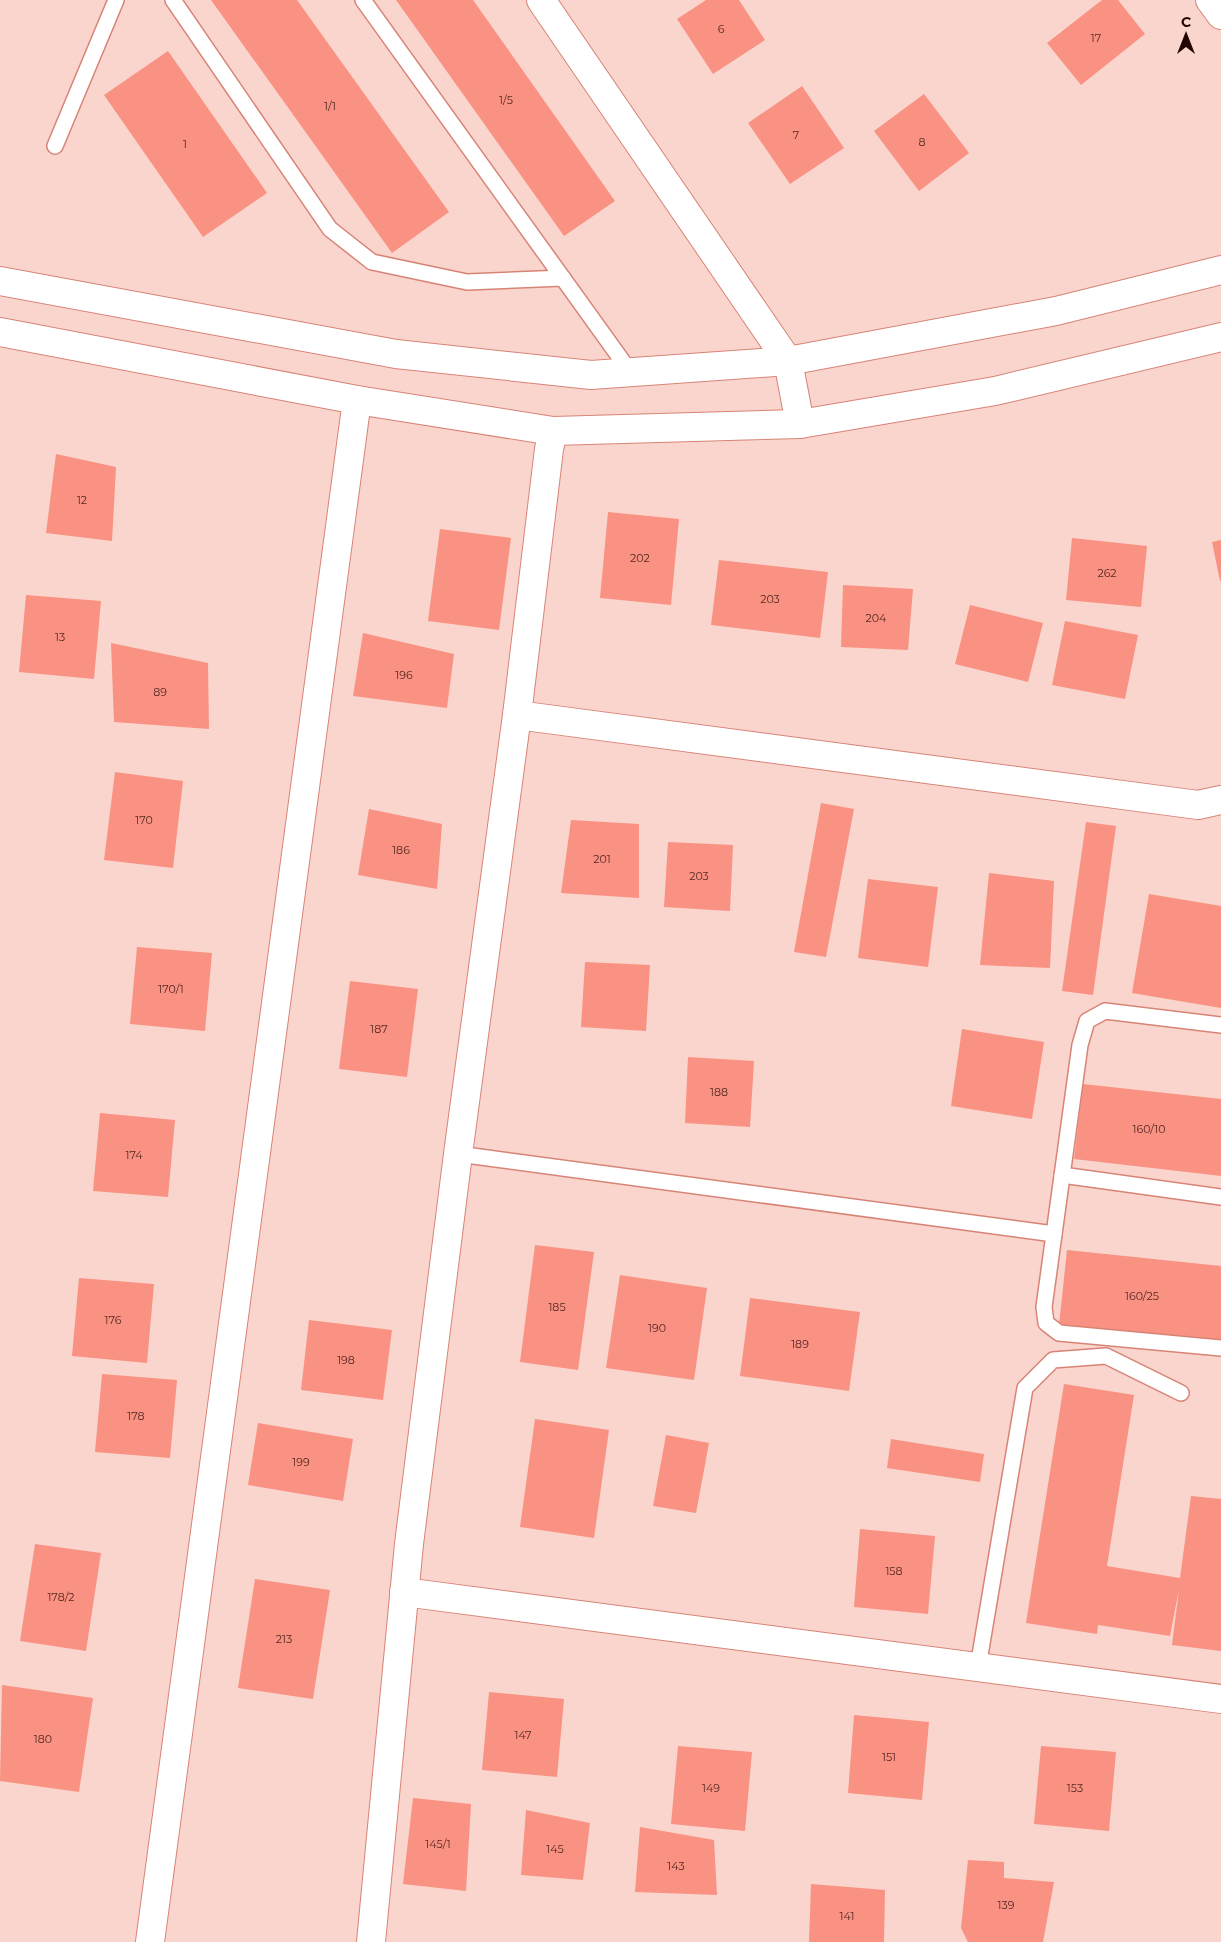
<svg xmlns="http://www.w3.org/2000/svg" width="1221" height="1942" viewBox="0 0 1221 1942" font-family="Montserrat,sans-serif">
<style>
.building{fill:#f99282}
.lines{fill:none;stroke-linecap:round;stroke-linejoin:round}
.lane-casing{stroke:#d78476;stroke-width:18}
.street-casing{stroke:#d78476;stroke-width:30}
.secondary-casing{stroke:#d78476;stroke-width:30}
.lane{stroke:#fff;stroke-width:15}
.street{stroke:#fff;stroke-width:28}
.secondary{stroke:#fff;stroke-width:28}
.labels{text-anchor:middle;dominant-baseline:central;stroke-width:4.5;stroke-linejoin:round;paint-order:stroke}
.number-label{font-size:11px;fill:#582823}
</style>
<rect width="100%" height="100%" fill="#fad5ce"/>
<g class="building">
<path d="M 211,0 L 297,0 L 449,212 L 392,253 Z"/>
<path d="M 396,0 L 473,0 L 615,201 L 564,236 Z"/>
<path d="M 706,0 L 739,0 L 765,40 L 713,74 L 677,19 Z"/>
<path d="M 1102,0 L 1118,0 L 1145,34 L 1081,85 L 1047,43 Z"/>
<path d="M 168,51 L 267,193 L 203,237 L 104,95 Z"/>
<path d="M 802,86 L 844,148 L 790,184 L 748,123 Z"/>
<path d="M 924,94 L 969,153 L 919,191 L 874,131 Z"/>
<path d="M 56,454 L 116,467 L 112,541 L 46,533 Z"/>
<path d="M 608,512 L 679,519 L 671,605 L 600,598 Z"/>
<path d="M 440,529 L 511,538 L 499,630 L 428,621 Z"/>
<path d="M 1072,538 L 1147,546 L 1141,607 L 1066,600 Z"/>
<path d="M 1221,540 L 1221,581 L 1220,581 L 1212,542 Z"/>
<path d="M 719,560 L 828,572 L 820,638 L 711,625 Z"/>
<path d="M 843,585 L 913,589 L 908,650 L 841,647 Z"/>
<path d="M 26,595 L 101,601 L 94,679 L 19,672 Z"/>
<path d="M 970,605 L 1043,623 L 1028,682 L 955,664 Z"/>
<path d="M 1065,621 L 1138,635 L 1125,699 L 1052,685 Z"/>
<path d="M 363,633 L 454,654 L 447,708 L 353,696 Z"/>
<path d="M 111,643 L 208,663 L 209,729 L 114,722 Z"/>
<path d="M 115,772 L 183,781 L 173,868 L 104,860 Z"/>
<path d="M 821,803 L 854,809 L 826,957 L 794,952 Z"/>
<path d="M 369,809 L 442,824 L 437,889 L 358,875 Z"/>
<path d="M 571,820 L 639,824 L 639,898 L 561,893 Z"/>
<path d="M 1086,822 L 1116,826 L 1093,995 L 1062,991 Z"/>
<path d="M 668,842 L 733,845 L 730,911 L 664,907 Z"/>
<path d="M 989,873 L 1054,881 L 1050,968 L 980,965 Z"/>
<path d="M 868,879 L 938,887 L 928,967 L 858,958 Z"/>
<path d="M 1149,894 L 1221,906 L 1221,1008 L 1132,993 Z"/>
<path d="M 137,947 L 212,953 L 205,1031 L 130,1024 Z"/>
<path d="M 585,962 L 650,965 L 646,1031 L 581,1027 Z"/>
<path d="M 350,981 L 418,989 L 407,1077 L 339,1069 Z"/>
<path d="M 962,1029 L 1044,1042 L 1032,1119 L 951,1106 Z"/>
<path d="M 688,1057 L 754,1061 L 750,1127 L 685,1123 Z"/>
<path d="M 1083,1084 L 1221,1099 L 1221,1176 L 1074,1159 Z"/>
<path d="M 100,1113 L 175,1120 L 168,1197 L 93,1191 Z"/>
<path d="M 535,1245 L 594,1252 L 578,1370 L 520,1362 Z"/>
<path d="M 1067,1250 L 1221,1266 L 1221,1343 L 1059,1325 Z"/>
<path d="M 620,1275 L 707,1288 L 694,1380 L 606,1368 Z"/>
<path d="M 79,1278 L 154,1284 L 147,1363 L 72,1356 Z"/>
<path d="M 750,1298 L 860,1312 L 849,1391 L 740,1376 Z"/>
<path d="M 309,1320 L 392,1330 L 383,1400 L 301,1390 Z"/>
<path d="M 102,1374 L 177,1380 L 170,1458 L 95,1452 Z"/>
<path d="M 1064,1384 L 1134,1395 L 1107,1566 L 1180,1578 L 1191,1496 L 1221,1499 L 1221,1651 L 1172,1645 L 1179,1589 L 1170,1636 L 1098,1625 L 1097,1634 L 1026,1623 Z"/>
<path d="M 535,1419 L 609,1430 L 594,1538 L 520,1527 Z"/>
<path d="M 258,1423 L 353,1439 L 343,1501 L 248,1485 Z"/>
<path d="M 666,1435 L 709,1443 L 696,1513 L 653,1506 Z"/>
<path d="M 891,1439 L 984,1454 L 980,1482 L 887,1468 Z"/>
<path d="M 860,1529 L 935,1536 L 928,1614 L 854,1607 Z"/>
<path d="M 35,1544 L 101,1553 L 86,1651 L 20,1641 Z"/>
<path d="M 255,1579 L 330,1590 L 313,1699 L 238,1688 Z"/>
<path d="M 2,1685 L 93,1698 L 79,1792 L 0,1781 Z"/>
<path d="M 489,1692 L 564,1699 L 557,1777 L 482,1770 Z"/>
<path d="M 854,1715 L 929,1722 L 922,1800 L 848,1793 Z"/>
<path d="M 678,1746 L 752,1752 L 745,1831 L 671,1824 Z"/>
<path d="M 1041,1746 L 1116,1752 L 1109,1831 L 1034,1824 Z"/>
<path d="M 413,1798 L 471,1804 L 466,1891 L 403,1884 Z"/>
<path d="M 526,1810 L 590,1823 L 583,1880 L 521,1875 Z"/>
<path d="M 640,1827 L 714,1840 L 717,1895 L 635,1892 Z"/>
<path d="M 968,1860 L 1004,1862 L 1004,1878 L 1054,1882 L 1043,1942 L 968,1942 L 961,1928 Z"/>
<path d="M 811,1884 L 885,1890 L 884,1942 L 809,1942 Z"/>
</g>
<g class="lines">
<defs>
<g id="lane">
<path d="M 173,0 L 330,229 L 372,262 L 467,282 L 563,278"/>
<path d="M 363,0 L 631,373"/>
<path d="M 55,146 L 116,0"/>
<path d="M 1221,1025 L 1105,1011 L 1087,1021 L 1080,1045 L 1044,1307 L 1046,1323 L 1059,1333 L 1221,1348"/>
<path d="M 458,1154 L 1054,1234"/>
<path d="M 1062,1175 L 1221,1197"/>
<path d="M 978,1667 L 1025,1388 L 1053,1360 L 1106,1356 L 1181,1393"/>
</g>
<g id="street">
<path d="M 541,0 L 788,361 L 800,424"/>
<path d="M 1210,0 L 1221,15"/>
<path d="M 517,715 L 549,449 L 553,431"/>
<path d="M 404,1592 L 1221,1699"/>
<path d="M 150,1942 L 357,400"/>
<path d="M 371,1942 L 409,1544 L 458,1154 L 517,715 L 1198,805 L 1221,800"/>
</g>
<g id="secondary">
<path d="M 0,281 L 396,354 L 591,375 L 788,361 L 1056,311 L 1221,270"/>
<path d="M 0,332 L 357,400 L 553,431 L 800,424 L 995,391 L 1221,337"/>
</g>
</defs>
<use href="#lane" class="lane-casing"/>
<use href="#street" class="street-casing"/>
<use href="#secondary" class="secondary-casing"/>
<use href="#lane" class="lane"/>
<use href="#street" class="street"/>
<use href="#secondary" class="secondary"/>
</g>
<g class="labels">
<g class="number-label">
<text x="721" y="29">6</text>
<text x="1096" y="38">17</text>
<text x="506" y="100">1/5</text>
<text x="330" y="106">1/1</text>
<text x="796" y="135">7</text>
<text x="922" y="142">8</text>
<text x="185" y="144">1</text>
<text x="82" y="500">12</text>
<text x="640" y="558">202</text>
<text x="1107" y="573">262</text>
<text x="770" y="599">203</text>
<text x="876" y="618">204</text>
<text x="60" y="637">13</text>
<text x="404" y="675">196</text>
<text x="160" y="692">89</text>
<text x="144" y="820">170</text>
<text x="401" y="850">186</text>
<text x="602" y="859">201</text>
<text x="699" y="876">203</text>
<text x="171" y="989">170/1</text>
<text x="379" y="1029">187</text>
<text x="719" y="1092">188</text>
<text x="1149" y="1129">160/10</text>
<text x="134" y="1155">174</text>
<text x="1142" y="1296">160/25</text>
<text x="557" y="1307">185</text>
<text x="113" y="1320">176</text>
<text x="657" y="1328">190</text>
<text x="800" y="1344">189</text>
<text x="346" y="1360">198</text>
<text x="136" y="1416">178</text>
<text x="301" y="1462">199</text>
<text x="894" y="1571">158</text>
<text x="61" y="1597">178/2</text>
<text x="284" y="1639">213</text>
<text x="523" y="1735">147</text>
<text x="43" y="1739">180</text>
<text x="889" y="1757">151</text>
<text x="711" y="1788">149</text>
<text x="1075" y="1788">153</text>
<text x="438" y="1844">145/1</text>
<text x="555" y="1849">145</text>
<text x="676" y="1866">143</text>
<text x="1006" y="1905">139</text>
<text x="847" y="1916">141</text>
</g>
</g>
<g transform="translate(1186 35)" stroke="#fad5ce" stroke-width="4" paint-order="stroke">
<path d="M0-4L9 19L0 12L-9 19Z" fill="#220403"/>
<text y="-8" font-size="14" font-weight="bold" text-anchor="middle" fill="#220403">С</text>
</g>
</svg>
